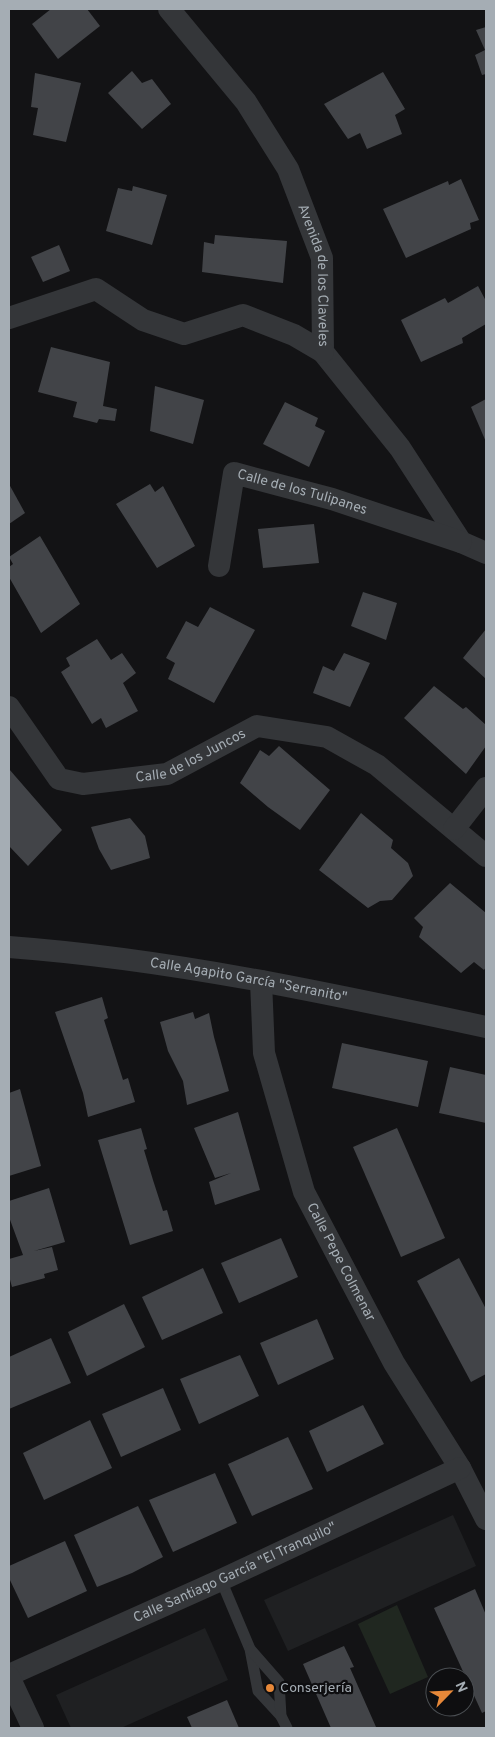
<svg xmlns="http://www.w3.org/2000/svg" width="495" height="1737" viewBox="0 0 495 1737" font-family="Overpass,sans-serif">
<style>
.built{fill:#1f2022}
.green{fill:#202720}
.building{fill:#424448}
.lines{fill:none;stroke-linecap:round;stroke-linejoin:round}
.service{stroke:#343639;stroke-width:11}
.minor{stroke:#343639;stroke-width:22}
.poi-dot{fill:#e78839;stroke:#0e0e10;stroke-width:2}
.labels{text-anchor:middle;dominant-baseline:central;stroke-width:4.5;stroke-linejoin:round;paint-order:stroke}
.street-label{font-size:14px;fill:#a5adb4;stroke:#0e0e10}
.poi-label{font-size:14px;fill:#a5adb4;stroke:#0e0e10;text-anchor:start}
</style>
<rect width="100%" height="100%" fill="#131315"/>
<g class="built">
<path d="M 453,1515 L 476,1566 L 288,1651 L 264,1600 Z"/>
<path d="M 205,1628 L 228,1680 L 121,1728 L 71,1728 L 56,1695 Z"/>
</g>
<path class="green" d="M 397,1605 L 428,1677 L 390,1694 L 358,1624 Z"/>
<g class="building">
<path d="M 51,9 L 87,9 L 100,26 L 58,59 L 32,24 Z"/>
<path d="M 486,27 L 486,74 L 482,75 L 475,55 L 485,50 L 476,30 Z"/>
<path d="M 132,71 L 142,83 L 152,79 L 171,104 L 142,129 L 108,93 Z"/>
<path d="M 383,72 L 405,109 L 395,115 L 402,134 L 367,149 L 360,133 L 348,139 L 324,104 Z"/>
<path d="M 35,73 L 81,83 L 66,142 L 33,135 L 38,108 L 31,107 Z"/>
<path d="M 461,179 L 479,220 L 470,223 L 471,229 L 406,258 L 383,209 L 448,181 L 449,185 Z"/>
<path d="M 133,186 L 167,195 L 152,245 L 106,231 L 118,188 L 132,191 Z"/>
<path d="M 215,235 L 287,241 L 283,283 L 202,272 L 204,242 L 214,244 Z"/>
<path d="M 59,245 L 70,271 L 43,282 L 31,257 Z"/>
<path d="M 478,286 L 486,301 L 486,324 L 462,338 L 463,343 L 421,362 L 401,320 L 445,298 L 448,303 Z"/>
<path d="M 51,347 L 110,362 L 103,406 L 117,409 L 115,421 L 99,419 L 97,423 L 73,417 L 77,402 L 38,392 Z"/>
<path d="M 155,386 L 204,400 L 193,444 L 150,431 Z"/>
<path d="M 486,399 L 486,442 L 471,407 Z"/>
<path d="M 285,402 L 318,418 L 315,426 L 325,431 L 309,467 L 263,444 Z"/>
<path d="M 9,484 L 25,513 L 9,524 Z"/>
<path d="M 150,484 L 155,492 L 163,486 L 195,546 L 157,568 L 116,504 Z"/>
<path d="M 314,524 L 319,563 L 263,568 L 258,529 Z"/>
<path d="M 40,536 L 80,604 L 41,633 L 9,577 L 9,567 L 13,564 L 9,557 Z"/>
<path d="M 363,592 L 397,603 L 386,640 L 351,626 Z"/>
<path d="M 210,607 L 255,630 L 214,703 L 168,679 L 175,663 L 166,658 L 186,621 L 198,627 Z"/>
<path d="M 486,629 L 486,679 L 463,658 Z"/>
<path d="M 97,639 L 111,660 L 122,653 L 136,673 L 123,683 L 138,711 L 106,728 L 101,718 L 92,724 L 61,672 L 70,666 L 66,658 Z"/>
<path d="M 344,653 L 370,663 L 350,707 L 313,693 L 323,666 L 334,671 Z"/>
<path d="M 434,686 L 463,709 L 466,707 L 486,725 L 486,746 L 466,774 L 404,718 Z"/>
<path d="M 279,746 L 330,790 L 300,830 L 268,807 L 240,783 L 260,750 L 269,756 Z"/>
<path d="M 9,769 L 62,830 L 28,866 L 9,846 Z"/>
<path d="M 361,813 L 393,840 L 391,848 L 408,863 L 413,876 L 392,900 L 380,901 L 368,908 L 319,870 Z"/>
<path d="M 130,818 L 145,836 L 150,858 L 111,870 L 99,849 L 91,827 Z"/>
<path d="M 450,883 L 486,913 L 486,967 L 484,970 L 474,962 L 461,973 L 419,937 L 423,927 L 414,918 Z"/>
<path d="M 102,997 L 108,1018 L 104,1020 L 123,1080 L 128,1078 L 135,1102 L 88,1117 L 83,1093 L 55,1012 Z"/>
<path d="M 193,1012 L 195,1019 L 209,1013 L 214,1037 L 229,1091 L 187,1105 L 183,1081 L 168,1051 L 160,1022 Z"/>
<path d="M 342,1043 L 428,1061 L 418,1107 L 332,1088 Z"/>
<path d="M 450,1067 L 486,1075 L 486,1123 L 439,1113 Z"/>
<path d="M 20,1089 L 41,1166 L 9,1176 L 9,1093 Z"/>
<path d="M 238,1112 L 260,1190 L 215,1205 L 209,1182 L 231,1173 L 215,1178 L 194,1128 Z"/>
<path d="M 141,1128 L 147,1149 L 144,1150 L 153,1180 L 163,1211 L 167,1210 L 173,1231 L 130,1245 L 98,1140 Z"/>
<path d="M 397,1128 L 445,1238 L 401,1257 L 353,1147 Z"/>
<path d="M 49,1188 L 65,1242 L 34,1251 L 52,1247 L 58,1270 L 44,1274 L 45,1278 L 12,1287 L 9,1276 L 9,1259 L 23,1255 L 9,1217 L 9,1201 Z"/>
<path d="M 281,1238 L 298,1277 L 239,1303 L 221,1263 Z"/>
<path d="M 459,1258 L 486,1309 L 486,1374 L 471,1382 L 417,1281 Z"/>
<path d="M 203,1268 L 223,1313 L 162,1340 L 142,1297 Z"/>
<path d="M 124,1304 L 145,1347 L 87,1376 L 68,1332 Z"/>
<path d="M 317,1319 L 334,1359 L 278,1385 L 260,1343 Z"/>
<path d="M 51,1338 L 71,1383 L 9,1409 L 9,1357 Z"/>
<path d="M 240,1355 L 259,1396 L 199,1424 L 180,1379 Z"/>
<path d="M 163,1388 L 181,1430 L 121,1457 L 102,1414 Z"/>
<path d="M 363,1405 L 384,1444 L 327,1472 L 309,1431 Z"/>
<path d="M 90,1420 L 112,1468 L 44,1500 L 23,1453 Z"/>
<path d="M 288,1437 L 313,1489 L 252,1516 L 228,1464 Z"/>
<path d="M 215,1473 L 237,1523 L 173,1552 L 149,1500 Z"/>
<path d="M 138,1506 L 163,1557 L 132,1573 L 97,1587 L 74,1535 Z"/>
<path d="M 65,1541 L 87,1591 L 28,1618 L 9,1578 L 9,1566 Z"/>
<path d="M 475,1589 L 486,1615 L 486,1711 L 482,1713 L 434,1608 Z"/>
<path d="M 344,1646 L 354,1667 L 350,1668 L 376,1727 L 373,1728 L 331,1728 L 303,1664 Z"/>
<path d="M 272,1682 L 275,1691 L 269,1694 L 265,1685 Z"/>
<path d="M 227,1700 L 239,1728 L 192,1728 L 187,1717 Z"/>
</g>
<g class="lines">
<g class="service">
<path d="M 221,1580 L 250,1649 L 258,1691 L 281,1716"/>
<path d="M 251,1650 L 279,1682 L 281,1716 L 287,1728"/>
</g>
<g class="minor">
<path id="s1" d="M 169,9 L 246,102 L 288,169 L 322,258 L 323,352 L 400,448 L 461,542 L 486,553"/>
<path d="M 9,318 L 96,289 L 143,320 L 184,334 L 243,315 L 294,335 L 323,352"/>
<path id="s2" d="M 219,566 L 234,473 L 332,499 L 461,542"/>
<path id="s3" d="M 9,707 L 59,779 L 83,784 L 167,774 L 257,726 L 327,737 L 377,765 L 486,856"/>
<path d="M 454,829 L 486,788"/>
<path id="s4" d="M 9,947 C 170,959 328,993 486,1027"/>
<path id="s5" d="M 261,981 L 264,1053 L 304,1192 L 394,1363 L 460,1468 L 486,1519"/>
<path id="s6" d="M 9,1675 L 221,1580 L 460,1468"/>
<path d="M 9,1677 L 33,1728"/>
</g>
</g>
<circle class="poi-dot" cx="270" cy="1688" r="5"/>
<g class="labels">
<g class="street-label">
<text stroke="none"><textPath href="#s1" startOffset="311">Avenida de los Claveles</textPath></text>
<text stroke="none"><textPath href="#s2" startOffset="165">Calle de los Tulipanes</textPath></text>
<text stroke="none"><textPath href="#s3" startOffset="225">Calle de los Juncos</textPath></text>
<text stroke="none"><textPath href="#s4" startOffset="242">Calle Agapito García "Serranito"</textPath></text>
<text stroke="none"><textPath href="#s5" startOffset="296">Calle Pepe Colmenar</textPath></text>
<text stroke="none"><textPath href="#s6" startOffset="248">Calle Santiago García "El Tranquilo"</textPath></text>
</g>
<g class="poi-label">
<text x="280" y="1688">Conserjería</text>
</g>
</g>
<rect width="495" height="1737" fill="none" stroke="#a5adb4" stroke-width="20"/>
<g transform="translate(450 1692) rotate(66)"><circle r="24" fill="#0e0e10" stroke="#4a4e52"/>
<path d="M0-4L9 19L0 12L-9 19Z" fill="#e78839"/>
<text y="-8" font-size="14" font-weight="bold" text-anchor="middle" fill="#a5adb4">N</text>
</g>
</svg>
